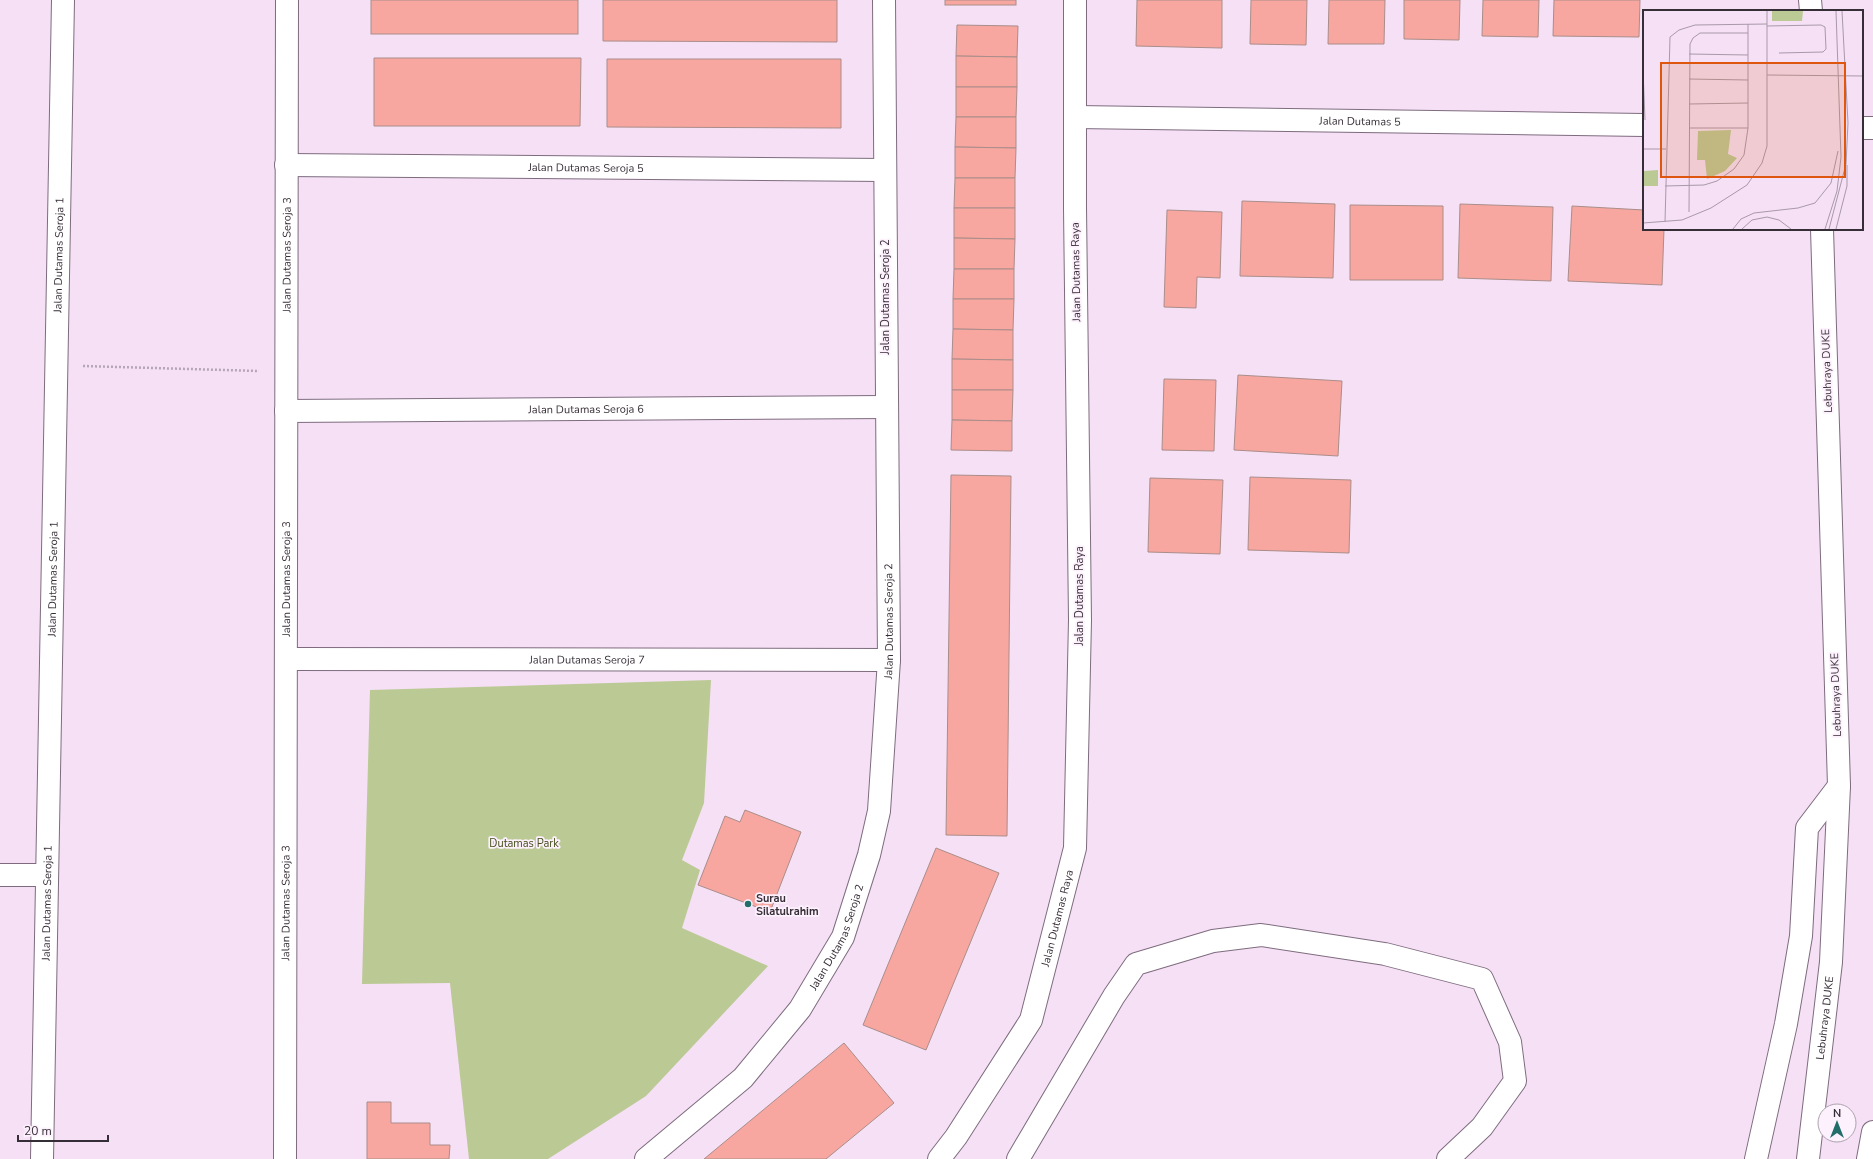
<svg xmlns="http://www.w3.org/2000/svg" width="1873" height="1159" viewBox="0 0 1873 1159" font-family="'Nunito Sans',sans-serif">
<style>
.green{fill:#bbc995}
.building{fill:#f8a7a0;stroke:#aa8d8a}
.lines{fill:none;stroke-linecap:round;stroke-linejoin:round}
.minor-casing{stroke:#7e6c7e;stroke-width:24}
.highway-casing{stroke:#7e6c7e;stroke-width:24}
.path{stroke:#b6a5b6;stroke-width:2.5;stroke-dasharray:2 2;stroke-linecap:butt}
.minor{stroke:#fff;stroke-width:22}
.highway{stroke:#fff;stroke-width:22}
.poi-dot{fill:#226e6b;stroke:#fdf1fd;stroke-width:1.5}
.labels{text-anchor:middle;dominant-baseline:central;stroke-width:3.5;stroke-linejoin:round;paint-order:stroke}
.street-label{font-size:11px;fill:#362e36;stroke:#fdf1fd}
.park-label{font-size:11px;fill:#434e1a;stroke:#fdf1fd}
.poi-label{font-size:11px;font-weight:bold;fill:#362e36;stroke:#fdf1fd;text-anchor:start}
.inset-road{fill:none;stroke:#a999a9;stroke-width:1}
.view{fill:#df570e;fill-opacity:0.15;stroke:#df570e;stroke-width:2}
.inset-edge{fill:none;stroke:#362e36;stroke-width:2}
</style>
<rect width="100%" height="100%" fill="#f5e0f5"/>
<path class="green" d="M 711,680 L 704,803 L 682,860 L 700,870 L 682,928 L 768,966 L 646,1096 L 548,1159 L 469,1159 L 450,983 L 362,984 L 370,690 Z"/>
<g class="building">
<rect x="371" y="0" width="207" height="34"/>
<path d="M 603,0 L 837,0 L 837,42 L 603,41 Z"/>
<rect x="945" y="0" width="71" height="5"/>
<path d="M 1137,0 L 1222,0 L 1222,48 L 1136,46 Z"/>
<path d="M 1251,0 L 1307,0 L 1306,45 L 1250,44 Z"/>
<path d="M 1329,0 L 1385,0 L 1384,44 L 1328,44 Z"/>
<path d="M 1404,0 L 1460,0 L 1459,40 L 1404,39 Z"/>
<path d="M 1483,0 L 1539,0 L 1538,37 L 1482,36 Z"/>
<path d="M 1554,0 L 1640,0 L 1639,37 L 1553,36 Z"/>
<path d="M 957,25 L 1018,26 L 1017,57 L 956,56 Z"/>
<path d="M 956,56 L 1017,57 L 1017,87 L 956,87 Z"/>
<path d="M 374,58 L 581,58 L 580,126 L 374,126 Z"/>
<path d="M 607,59 L 841,59 L 841,128 L 607,127 Z"/>
<path d="M 956,87 L 1017,87 L 1016,117 L 956,117 Z"/>
<path d="M 956,117 L 1016,117 L 1016,148 L 955,147 Z"/>
<path d="M 955,147 L 1016,148 L 1015,178 L 955,178 Z"/>
<path d="M 955,178 L 1015,178 L 1015,208 L 954,208 Z"/>
<path d="M 1242,201 L 1335,204 L 1333,278 L 1240,276 Z"/>
<path d="M 1460,204 L 1553,207 L 1551,281 L 1458,278 Z"/>
<path d="M 1350,205 L 1443,206 L 1443,280 L 1350,280 Z"/>
<path d="M 1572,206 L 1644,210 L 1644,229 L 1664,229 L 1662,285 L 1568,281 Z"/>
<path d="M 954,208 L 1015,208 L 1015,239 L 954,238 Z"/>
<path d="M 1167,210 L 1222,212 L 1220,278 L 1197,277 L 1196,308 L 1164,307 Z"/>
<path d="M 954,238 L 1015,239 L 1014,269 L 954,269 Z"/>
<path d="M 954,269 L 1014,269 L 1014,299 L 953,299 Z"/>
<path d="M 953,299 L 1014,299 L 1013,330 L 953,329 Z"/>
<path d="M 953,329 L 1013,330 L 1013,360 L 952,359 Z"/>
<path d="M 952,359 L 1013,360 L 1013,390 L 952,390 Z"/>
<path d="M 1238,375 L 1342,381 L 1338,456 L 1234,450 Z"/>
<path d="M 1164,379 L 1216,380 L 1214,451 L 1162,450 Z"/>
<path d="M 952,390 L 1013,390 L 1012,421 L 952,420 Z"/>
<path d="M 952,420 L 1012,421 L 1012,451 L 951,450 Z"/>
<path d="M 951,475 L 1011,476 L 1007,836 L 946,835 Z"/>
<path d="M 1250,477 L 1351,480 L 1349,553 L 1248,550 Z"/>
<path d="M 1150,478 L 1223,480 L 1220,554 L 1148,552 Z"/>
<path d="M 745,810 L 801,832 L 770,912 L 698,885 L 725,816 L 740,822 Z"/>
<path d="M 936,848 L 999,873 L 926,1050 L 863,1025 Z"/>
<path d="M 844,1043 L 894,1103 L 826,1159 L 704,1159 Z"/>
<path d="M 367,1102 L 391,1102 L 391,1123 L 430,1123 L 430,1145 L 450,1145 L 449,1159 L 367,1159 Z"/>
</g>
<g class="lines">
<defs>
<g id="minor">
<path id="s1" d="M 1076,117 L 1644,125"/>
<path d="M 1862,128 L 1873,128"/>
<path id="s2" d="M 286,165 L 885,170"/>
<path id="s3" d="M 286,411 L 886,407"/>
<path id="s4" d="M 286,659 L 889,660"/>
<path d="M 0,875 L 47,875"/>
<path id="s5" d="M 42,1159 L 63,0"/>
<path id="s6" d="M 285,1159 L 287,0"/>
<path id="s7" d="M 646,1159 L 743,1078 L 800,1009 L 843,937 L 869,855 L 879,811 L 889,660 L 884,0"/>
<path id="s8" d="M 939,1159 L 956,1137 L 1031,1020 L 1075,848 L 1080,620 L 1075,208 L 1075,0"/>
<path d="M 1018,1159 L 1114,996 L 1136,964 L 1213,941 L 1261,935 L 1385,954 L 1482,979 L 1510,1042 L 1515,1081 L 1482,1127 L 1448,1159"/>
</g>
<g id="highway">
<path d="M 1810,0 L 1811,11"/>
<path d="M 1756,1159 L 1786,1024 L 1801,936 L 1807,828 L 1839,786"/>
<path id="s9" d="M 1808,1159 L 1831,962 L 1839,786 L 1822,229"/>
<path d="M 1868,1159 L 1873,1132"/>
</g>
</defs>
<use href="#minor" class="minor-casing"/>
<use href="#highway" class="highway-casing"/>
<path class="path" d="M 83,366 L 259,371"/>
<use href="#minor" class="minor"/>
<use href="#highway" class="highway"/>
</g>
<circle class="poi-dot" cx="748" cy="904" r="4"/>
<g class="labels">
<g class="street-label">
<text stroke="none"><textPath href="#s1" startOffset="284">Jalan Dutamas 5</textPath></text>
<text stroke="none"><textPath href="#s2" startOffset="300">Jalan Dutamas Seroja 5</textPath></text>
<text stroke="none"><textPath href="#s5" startOffset="904">Jalan Dutamas Seroja 1</textPath></text>
<text stroke="none"><textPath href="#s6" startOffset="904">Jalan Dutamas Seroja 3</textPath></text>
<text transform="translate(1076 272) rotate(-91)">Jalan Dutamas Raya</text>
<text transform="translate(885 297) rotate(-90)">Jalan Dutamas Seroja 2</text>
<text transform="translate(1827 371) rotate(-92)">Lebuhraya DUKE</text>
<text stroke="none"><textPath href="#s3" startOffset="300">Jalan Dutamas Seroja 6</textPath></text>
<text stroke="none"><textPath href="#s5" startOffset="580">Jalan Dutamas Seroja 1</textPath></text>
<text stroke="none"><textPath href="#s6" startOffset="580">Jalan Dutamas Seroja 3</textPath></text>
<text transform="translate(1079 596) rotate(-90)">Jalan Dutamas Raya</text>
<text stroke="none"><textPath href="#s7" startOffset="621">Jalan Dutamas Seroja 2</textPath></text>
<text stroke="none"><textPath href="#s4" startOffset="301">Jalan Dutamas Seroja 7</textPath></text>
<text transform="translate(1836 695) rotate(-92)">Lebuhraya DUKE</text>
<text stroke="none"><textPath href="#s5" startOffset="256">Jalan Dutamas Seroja 1</textPath></text>
<text stroke="none"><textPath href="#s6" startOffset="256">Jalan Dutamas Seroja 3</textPath></text>
<text stroke="none"><textPath href="#s8" startOffset="272">Jalan Dutamas Raya</textPath></text>
<text stroke="none"><textPath href="#s7" startOffset="297">Jalan Dutamas Seroja 2</textPath></text>
<text stroke="none"><textPath href="#s9" startOffset="142">Lebuhraya DUKE</textPath></text>
</g>
<g class="park-label">
<text x="524" y="843">Dutamas Park</text>
</g>
<g class="poi-label">
<text x="756" y="898">Surau<tspan x="756" dy="13">Silatulrahim</tspan></text>
</g>
</g>
<g transform="translate(1643 10)">
<rect width="220" height="220" fill="#f5e0f5"/>
<path d="M 129,1 L 160,1 L 159,11 L 129,11 ZM 88,120 L 85,144 L 94,148 L 82,161 L 64,169 L 62,150 L 54,150 L 55,121 ZM 15,160 L 15,176 L 1,176 L 1,161 Z" fill="#bbc995"/>
<path class="inset-road" d="M 124,16 L 178,15 L 182,17 L 183,39 L 180,42 L 136,43M 46,44 L 105,45M 0,60 L 2,110M 124,65 L 220,66M 46,69 L 105,70M 46,94 L 105,93M 46,118 L 105,118M 0,139 L 23,139M 22,176 L 61,175 L 74,171 L 91,159 L 101,145 L 105,118 L 105,14M 46,202 L 47,34 L 50,28 L 57,23 L 105,23M 22,212 L 27,27 L 36,20 L 52,15 L 124,14M 0,213 L 39,210 L 68,198 L 104,175 L 119,153 L 124,136 L 124,1M 90,219 L 98,209 L 111,203 L 155,198 L 172,193 L 188,173 L 195,141M 99,219 L 109,210 L 124,207 L 136,210 L 148,219M 182,219 L 194,181 L 198,147 L 193,1M 186,219 L 203,154 L 205,113 L 199,1M 193,219 L 204,176 L 204,155"/>
<path class="view" d="M 18,53 L 202,53 L 202,167 L 18,167 Z"/>
<rect width="220" height="220" class="inset-edge"/>
</g>
<g transform="translate(1837 1123)"><circle r="19" fill="#fdf1fd" stroke="#ada3ad"/>
<path d="M0-3L7 15L0 10L-7 15Z" fill="#226e6b"/>
<text y="-6" font-size="11" font-weight="bold" text-anchor="middle" fill="#362e36">N</text>
</g>
<path d="M18 1135v6h90v-6" fill="none" stroke="#362e36" stroke-width="2"/>
<text x="24" y="1135" font-size="12" fill="#362e36" stroke="#fdf1fd" stroke-width="3" paint-order="stroke">20 m</text>
</svg>
